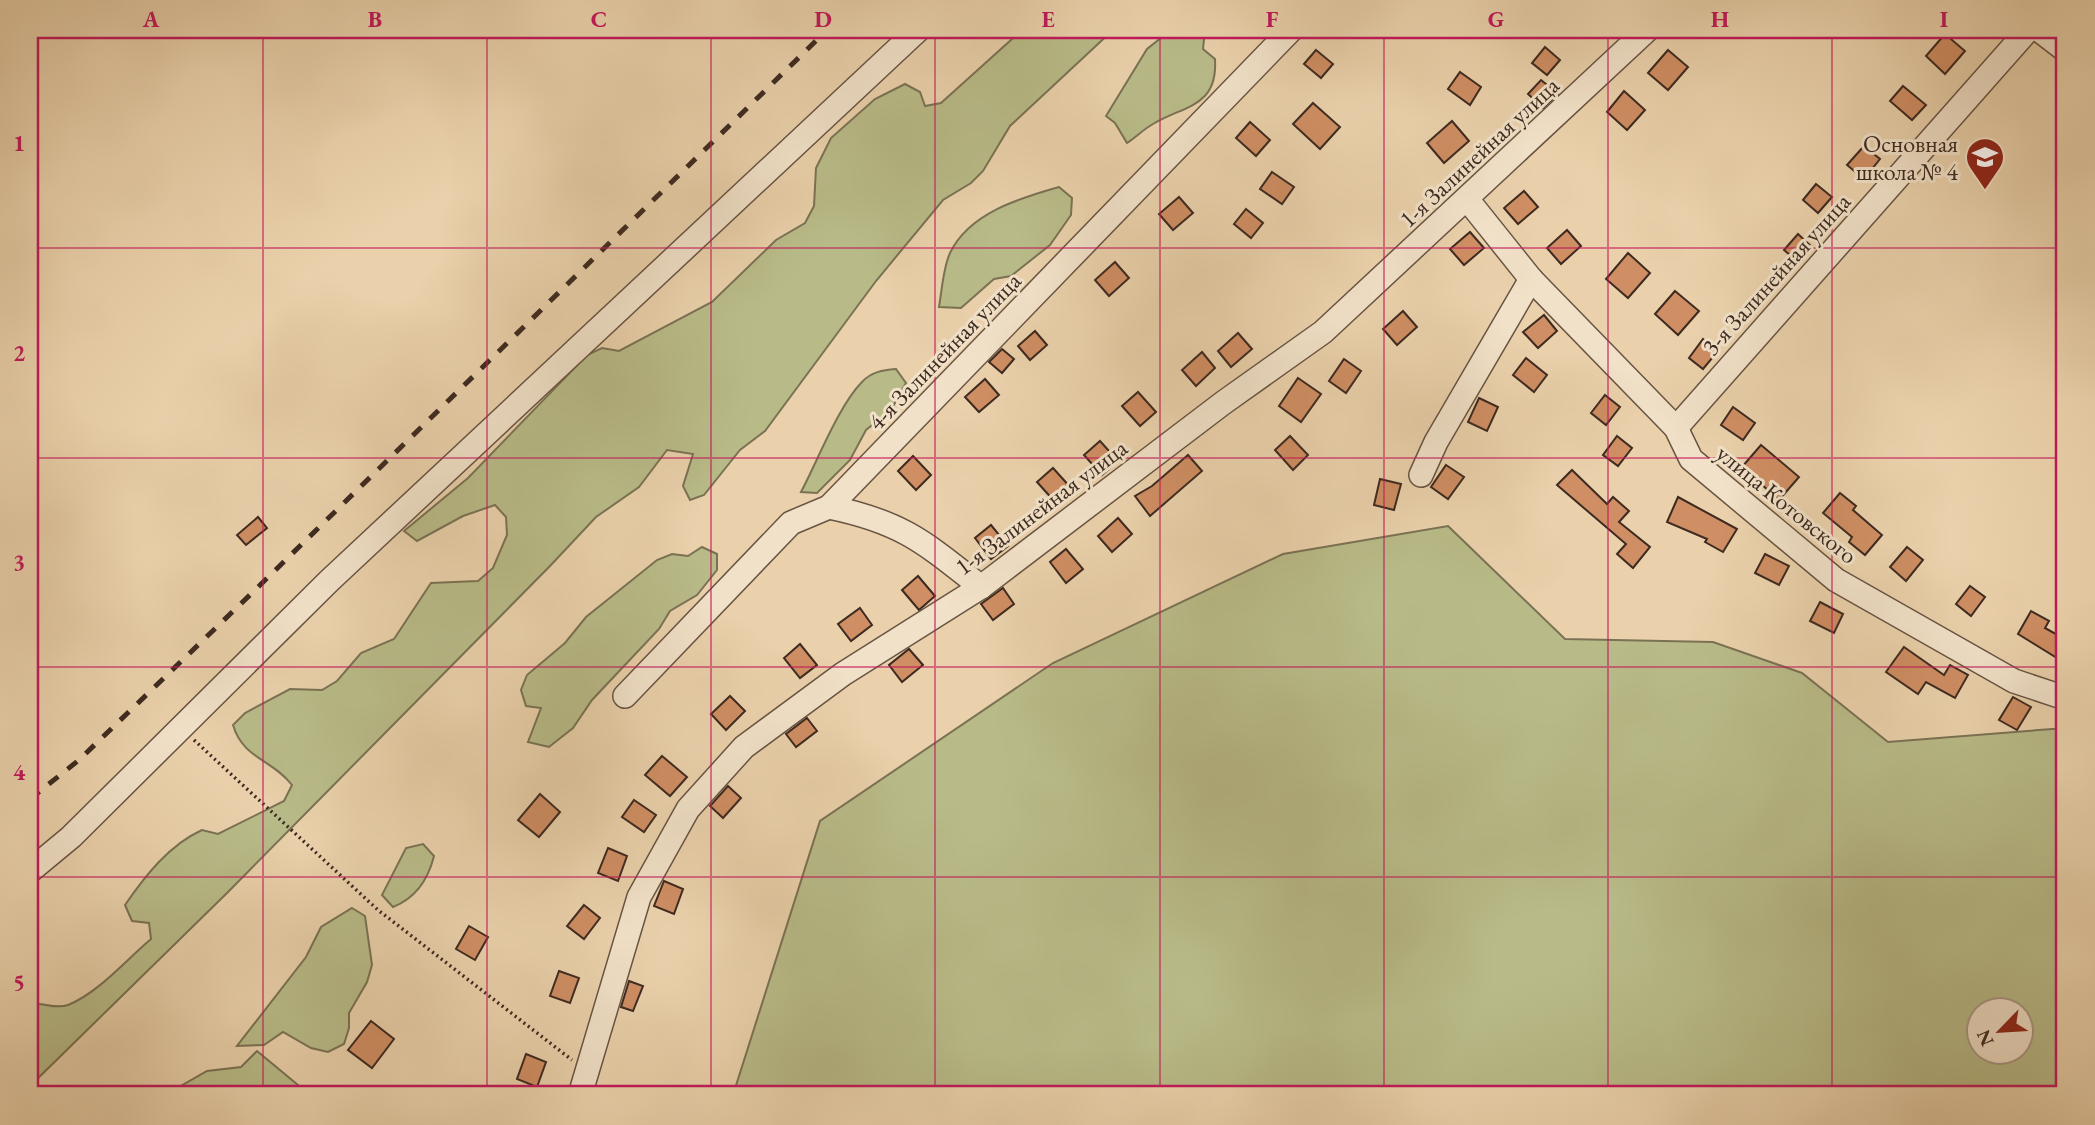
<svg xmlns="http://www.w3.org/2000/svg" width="2095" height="1125" viewBox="0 0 2095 1125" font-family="'EB Garamond',serif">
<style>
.green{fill:#b8bb88;stroke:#7a7254;stroke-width:2;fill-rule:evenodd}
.building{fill:#cf8e63;stroke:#3d2a20;stroke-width:2}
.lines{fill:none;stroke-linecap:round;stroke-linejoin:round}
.minor-casing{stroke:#685443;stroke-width:26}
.path{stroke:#3d2a20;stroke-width:3.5;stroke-dasharray:2 3.5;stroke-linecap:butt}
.minor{stroke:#f1e1c8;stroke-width:23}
.rail{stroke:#3d2a20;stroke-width:5;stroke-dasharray:12 12;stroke-linecap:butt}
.grid{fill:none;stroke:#c2185b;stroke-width:2;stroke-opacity:0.55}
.labels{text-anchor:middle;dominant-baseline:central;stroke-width:6;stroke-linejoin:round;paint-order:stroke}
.poi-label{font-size:24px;fill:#3d2a20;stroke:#f1e1c8;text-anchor:end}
.street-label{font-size:24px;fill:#3d2a20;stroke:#f1e1c8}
.neatline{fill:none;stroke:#c2185b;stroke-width:2.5}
.grid-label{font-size:23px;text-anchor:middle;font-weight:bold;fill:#c2185b}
</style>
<rect width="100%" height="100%" fill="#ead1ab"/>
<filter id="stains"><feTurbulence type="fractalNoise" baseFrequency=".00286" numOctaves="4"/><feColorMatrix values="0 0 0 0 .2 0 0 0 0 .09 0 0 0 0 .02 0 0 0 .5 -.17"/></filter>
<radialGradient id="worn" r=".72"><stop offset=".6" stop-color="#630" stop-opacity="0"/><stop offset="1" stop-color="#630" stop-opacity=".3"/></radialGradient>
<g class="green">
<path d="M 1022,30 L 1113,30 L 1010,126 L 983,171 L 971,183 L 943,200 L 876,281 L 765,431 L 740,450 L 704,495 L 690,500 L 683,486 L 693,454 L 667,450 L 639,487 L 596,517 L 550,566 L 227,893 L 30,1086 L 30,1005 C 42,1001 54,1010 68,1005 C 98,993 126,960 151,939 L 149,923 L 132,921 L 125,905 C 145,876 169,845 202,830 L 218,834 L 284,801 L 292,785 C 272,759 243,759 233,725 L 245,713 L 290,689 L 322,690 L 337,681 L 361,653 L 394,639 L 431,583 L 478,581 L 493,568 L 507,535 L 506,517 L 495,505 L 463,516 L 417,541 L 404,531 L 468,478 L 587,355 L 602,348 L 619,351 L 712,302 L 776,240 L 805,223 L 814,206 L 816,168 L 831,138 L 875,99 L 905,84 L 920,92 L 925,106 L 941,103 Z"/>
<path d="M 1171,30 L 1205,30 L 1203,49 L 1215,59 C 1218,107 1185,105 1153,124 C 1144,129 1136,137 1127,143 L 1115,123 L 1106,116 L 1147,49 Z"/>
<path d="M 1059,187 L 1072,198 L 1071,215 L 1050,245 L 1011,276 L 994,279 L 961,308 L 939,307 C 942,290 943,268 950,253 C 969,213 1020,198 1059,187 Z"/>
<path d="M 896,369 L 906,383 L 891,410 L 866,430 L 850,460 L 817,493 L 801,492 C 817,462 839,405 862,382 C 871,372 883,370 896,369 Z"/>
<path d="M 1448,526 L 1565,639 L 1713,642 L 1802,673 L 1888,742 L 2065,728 L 2065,1095 L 733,1095 L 820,821 L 1053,663 L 1283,554 ZM 1980,1010 L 2022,1010 L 2022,1052 L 1980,1052 Z"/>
<path d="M 702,547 L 717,554 L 717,570 L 697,595 L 670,611 L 659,629 L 592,700 L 573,728 L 549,747 L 528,742 L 541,708 L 526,706 L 521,690 L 527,675 L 565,643 L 586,617 L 657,560 L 672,554 L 688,556 Z"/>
<path d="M 423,844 L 434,856 C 428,880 416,898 393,907 L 382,895 L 406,848 Z"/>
<path d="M 352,908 L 365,916 L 372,965 L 367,982 L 349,1013 L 349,1028 L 344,1044 L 328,1052 L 311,1048 L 283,1032 L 264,1045 L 237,1046 L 306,957 L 321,927 Z"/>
<path d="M 257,1051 L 310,1095 L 165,1095 L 207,1071 L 241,1067 Z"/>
</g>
<g class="building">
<path d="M 1945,34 L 1965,51 L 1945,74 L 1926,56 Z"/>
<path d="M 1545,47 L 1560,60 L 1547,75 L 1532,63 Z"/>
<path d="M 1316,50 L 1333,64 L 1321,78 L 1304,64 Z"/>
<path d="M 1668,50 L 1688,67 L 1668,90 L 1648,73 Z"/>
<path d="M 1460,72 L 1481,87 L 1470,105 L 1448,89 Z"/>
<path d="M 1541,80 L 1558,94 L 1543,108 L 1528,94 Z"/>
<path d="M 1903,86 L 1926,105 L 1912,120 L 1890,101 Z"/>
<path d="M 1624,91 L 1645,110 L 1627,130 L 1607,112 Z"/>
<path d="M 1313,103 L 1340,127 L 1320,149 L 1293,124 Z"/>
<path d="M 1452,121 L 1469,141 L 1444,163 L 1427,143 Z"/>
<path d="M 1250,122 L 1270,140 L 1256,156 L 1236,138 Z"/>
<path d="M 1864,146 L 1880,159 L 1864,179 L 1847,165 Z"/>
<path d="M 1272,172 L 1294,187 L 1282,204 L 1260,189 Z"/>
<path d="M 1816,184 L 1832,197 L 1818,213 L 1803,200 Z"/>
<path d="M 1524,191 L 1538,207 L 1518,224 L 1504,208 Z"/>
<path d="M 1179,197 L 1193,213 L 1173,230 L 1159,214 Z"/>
<path d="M 1246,209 L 1263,223 L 1251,238 L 1234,224 Z"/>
<path d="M 1567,230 L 1581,246 L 1561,264 L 1547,248 Z"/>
<path d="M 1470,232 L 1484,248 L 1464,265 L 1450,249 Z"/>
<path d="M 1798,234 L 1813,248 L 1799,263 L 1784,250 Z"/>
<path d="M 1628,253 L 1650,273 L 1628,298 L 1606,279 Z"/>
<path d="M 1115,262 L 1129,278 L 1109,296 L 1095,280 Z"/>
<path d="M 1675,291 L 1699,311 L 1678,335 L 1655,314 Z"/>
<path d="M 1403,311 L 1417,327 L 1397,345 L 1383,329 Z"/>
<path d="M 1544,315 L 1557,331 L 1538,348 L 1523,332 Z"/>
<path d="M 1035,331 L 1047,345 L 1030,360 L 1018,346 Z"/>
<path d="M 1238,333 L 1252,349 L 1231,367 L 1218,351 Z"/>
<path d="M 1703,339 L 1718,351 L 1703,369 L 1689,358 Z"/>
<path d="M 1002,349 L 1014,359 L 1002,373 L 989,362 Z"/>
<path d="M 1202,352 L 1215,368 L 1196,386 L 1182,370 Z"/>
<path d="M 1526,358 L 1547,375 L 1534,392 L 1513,375 Z"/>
<path d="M 1344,359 L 1361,371 L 1346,393 L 1329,381 Z"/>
<path d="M 1298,378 L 1321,394 L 1301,422 L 1279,406 Z"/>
<path d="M 985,379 L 999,395 L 979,412 L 965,397 Z"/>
<path d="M 1138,392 L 1156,412 L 1140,426 L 1122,406 Z"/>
<path d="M 1605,395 L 1620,407 L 1606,425 L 1591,413 Z"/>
<path d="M 1479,398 L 1498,407 L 1487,431 L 1468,422 Z"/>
<path d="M 1733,407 L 1755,423 L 1743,440 L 1721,425 Z"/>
<path d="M 1290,436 L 1308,455 L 1293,470 L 1275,450 Z"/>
<path d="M 1617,436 L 1632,448 L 1618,466 L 1603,455 Z"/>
<path d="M 1100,441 L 1118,461 L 1102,475 L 1084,455 Z"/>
<path d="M 1761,445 L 1799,477 L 1779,500 L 1742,467 Z"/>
<path d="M 1188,455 L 1202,471 L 1150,516 L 1135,496 L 1152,486 Z"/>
<path d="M 913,456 L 931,475 L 916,490 L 898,471 Z"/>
<path d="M 1446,465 L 1464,477 L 1448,499 L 1431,487 Z"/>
<path d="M 1053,468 L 1071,488 L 1055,502 L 1037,482 Z"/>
<path d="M 1572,470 L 1607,504 L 1613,497 L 1629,511 L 1619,522 L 1650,547 L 1633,568 L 1617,554 L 1626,544 L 1557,485 Z"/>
<path d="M 1380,479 L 1401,484 L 1394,510 L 1374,505 Z"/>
<path d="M 1840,493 L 1856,506 L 1853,510 L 1882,535 L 1865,555 L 1849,542 L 1852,537 L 1823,513 Z"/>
<path d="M 1678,497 L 1737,529 L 1723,552 L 1705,542 L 1707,539 L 1667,522 Z"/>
<path d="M 258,517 L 267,528 L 246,545 L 237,535 Z"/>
<path d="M 1118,518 L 1132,534 L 1112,552 L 1098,536 Z"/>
<path d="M 991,525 L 1008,546 L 991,559 L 975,538 Z"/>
<path d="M 1907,547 L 1923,560 L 1906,581 L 1890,567 Z"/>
<path d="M 1066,549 L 1083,569 L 1066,583 L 1050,562 Z"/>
<path d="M 1765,554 L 1789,566 L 1779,585 L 1755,573 Z"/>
<path d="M 918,576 L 935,596 L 919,610 L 902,590 Z"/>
<path d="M 1970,586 L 1985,597 L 1971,616 L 1956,604 Z"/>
<path d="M 1003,588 L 1014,604 L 993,620 L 981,604 Z"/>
<path d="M 1820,602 L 1843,614 L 1834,633 L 1810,621 Z"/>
<path d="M 860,608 L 872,625 L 851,641 L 838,624 Z"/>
<path d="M 2031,611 L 2049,621 L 2045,628 L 2065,639 L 2065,663 L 2018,634 Z"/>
<path d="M 800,644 L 817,665 L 800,678 L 784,658 Z"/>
<path d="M 1904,647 L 1944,675 L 1950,665 L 1968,675 L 1955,698 L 1926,682 L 1918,694 L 1886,672 Z"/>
<path d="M 909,649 L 923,665 L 902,682 L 889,665 Z"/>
<path d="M 730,696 L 745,711 L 726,730 L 711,714 Z"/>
<path d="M 2013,697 L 2031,707 L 2017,730 L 1999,720 Z"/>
<path d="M 807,718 L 817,731 L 796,747 L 786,734 Z"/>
<path d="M 662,756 L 687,777 L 670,796 L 645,775 Z"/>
<path d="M 728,786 L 741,798 L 723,818 L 710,806 Z"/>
<path d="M 540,794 L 560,812 L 539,837 L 518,820 Z"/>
<path d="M 634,800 L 656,815 L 644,832 L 622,817 Z"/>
<path d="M 608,848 L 627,856 L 618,881 L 598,873 Z"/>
<path d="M 664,881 L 683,889 L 674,914 L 654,906 Z"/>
<path d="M 584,905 L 600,918 L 584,939 L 567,926 Z"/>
<path d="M 469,926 L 488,937 L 475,960 L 456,949 Z"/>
<path d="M 559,971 L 579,978 L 570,1003 L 550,996 Z"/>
<path d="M 629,981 L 643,986 L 633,1011 L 621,1007 Z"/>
<path d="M 371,1021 L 394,1039 L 372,1068 L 348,1050 Z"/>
<path d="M 526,1054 L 546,1062 L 537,1087 L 517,1079 Z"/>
</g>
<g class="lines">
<defs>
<g id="minor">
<path d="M 2039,30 L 2065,50"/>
<path d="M 1467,199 L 1531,279 L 1676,428 L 1691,459 L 1836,580 L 2014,681 L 2065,698"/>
<path d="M 1676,428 L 2028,30"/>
<path d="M 1421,475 L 1436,442 L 1531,279"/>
<path d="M 829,507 C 902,522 924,542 981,587"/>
<path d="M 625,696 L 791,523 L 829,507 L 1291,30"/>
<path d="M 30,871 L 71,837 L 329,581 L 918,30"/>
<path d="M 580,1095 L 639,897 L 688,809 L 744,747 L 843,674 L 981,587 L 1223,403 L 1323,332 L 1647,30"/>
</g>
</defs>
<use href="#minor" class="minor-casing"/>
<path class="path" d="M 194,740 L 378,910 L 572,1060"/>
<use href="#minor" class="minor"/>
<path class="rail" d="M 30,799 L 79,760 L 255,590 L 827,30"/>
</g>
<path class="grid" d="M 263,30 L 263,1095M 487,30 L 487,1095M 711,30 L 711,1095M 935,30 L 935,1095M 1160,30 L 1160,1095M 1384,30 L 1384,1095M 1608,30 L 1608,1095M 1832,30 L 1832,1095M 30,248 L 2065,248M 30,458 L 2065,458M 30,667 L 2065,667M 30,877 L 2065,877"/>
<defs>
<symbol id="school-pin" viewBox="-11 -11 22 30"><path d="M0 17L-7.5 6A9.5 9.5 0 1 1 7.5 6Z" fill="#8f2418" stroke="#f1e1c8"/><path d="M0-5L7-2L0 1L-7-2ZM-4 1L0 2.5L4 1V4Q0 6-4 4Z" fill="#fff"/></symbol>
</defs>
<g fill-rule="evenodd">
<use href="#school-pin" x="1963" y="135" width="44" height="60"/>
</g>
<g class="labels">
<g class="poi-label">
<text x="1958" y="143">Основная<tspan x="1958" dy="28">школа № 4</tspan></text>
</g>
<g class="street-label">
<text transform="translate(1479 152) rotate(-43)">1-я Залинейная улица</text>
<text transform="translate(1776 274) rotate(-48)">3-я Залинейная улица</text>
<text transform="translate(944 351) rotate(-46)">4-я Залинейная улица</text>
<text transform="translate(1787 504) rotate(39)">улица Котовского</text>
<text transform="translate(1041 507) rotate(-37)">1-я Залинейная улица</text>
</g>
</g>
<rect width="2095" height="1125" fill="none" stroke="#ead1ab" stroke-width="77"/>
<g transform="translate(2000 1031) rotate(245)"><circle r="33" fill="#f1e1c8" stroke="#a99885" stroke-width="2"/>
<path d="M0-5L12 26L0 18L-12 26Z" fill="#8f2418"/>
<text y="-10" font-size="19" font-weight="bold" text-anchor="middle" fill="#3d2a20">N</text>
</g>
<rect x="38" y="38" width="2018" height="1048" class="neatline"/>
<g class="grid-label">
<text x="151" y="27">A</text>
<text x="375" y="27">B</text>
<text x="599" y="27">C</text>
<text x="823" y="27">D</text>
<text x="1048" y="27">E</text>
<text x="1272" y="27">F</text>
<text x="1496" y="27">G</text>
<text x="1720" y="27">H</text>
<text x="1944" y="27">I</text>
<text x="19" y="151">1</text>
<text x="19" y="361">2</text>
<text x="19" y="570">3</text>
<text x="19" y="780">4</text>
<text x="19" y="990">5</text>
</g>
<rect width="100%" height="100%" filter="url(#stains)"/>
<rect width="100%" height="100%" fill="url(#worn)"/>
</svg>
